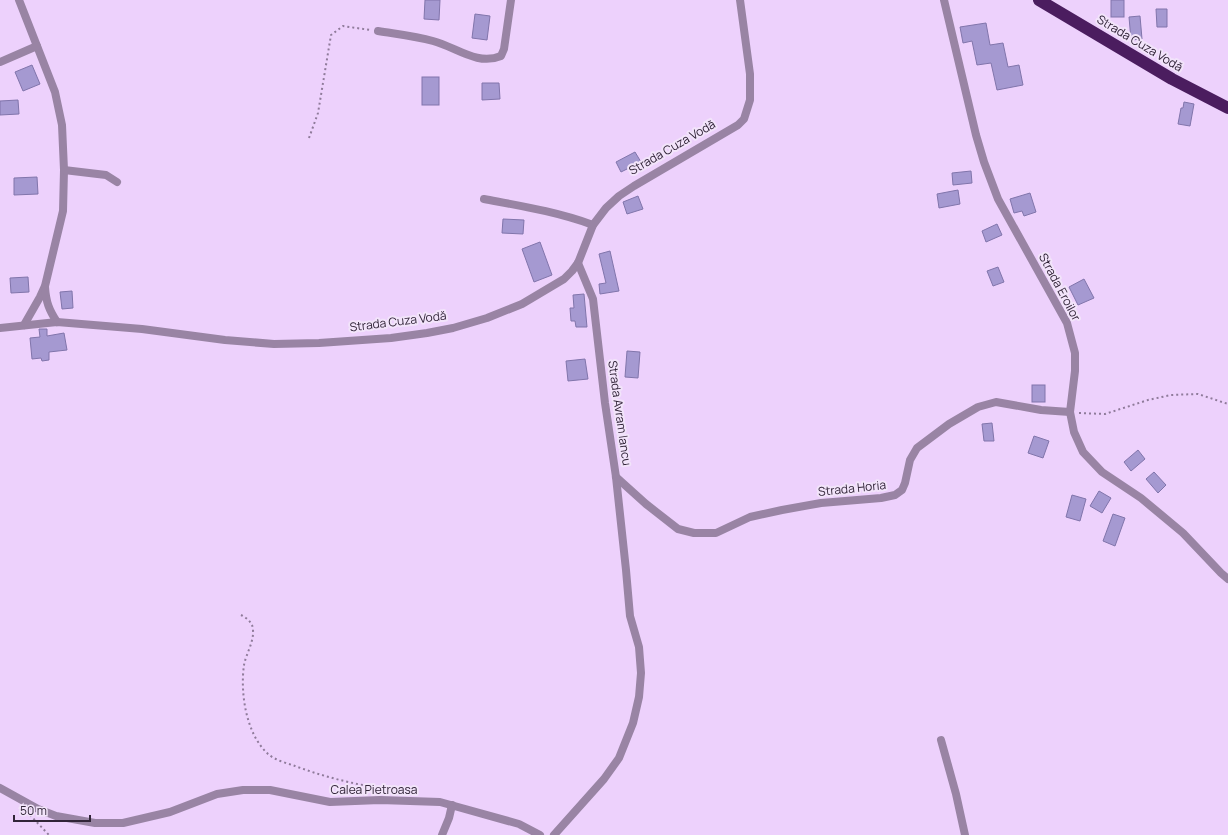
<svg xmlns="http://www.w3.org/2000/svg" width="1228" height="835" viewBox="0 0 1228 835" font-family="Manrope,sans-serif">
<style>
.building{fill:#a599d1;stroke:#8175ab}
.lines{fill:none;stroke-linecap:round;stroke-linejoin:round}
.path{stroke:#8f7b9a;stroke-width:2;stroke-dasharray:2 3;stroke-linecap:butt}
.street{stroke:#9984a4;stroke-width:8}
.highway{stroke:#4b1d5f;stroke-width:12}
.labels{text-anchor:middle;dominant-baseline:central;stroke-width:4;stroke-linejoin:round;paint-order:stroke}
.street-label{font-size:12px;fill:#312438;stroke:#f2e4fa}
</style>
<rect width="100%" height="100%" fill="#edd1fc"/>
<g class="building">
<path d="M 425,0 L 440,0 L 439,20 L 424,19 Z"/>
<rect x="1111" y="0" width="13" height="17"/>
<path d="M 1156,9 L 1167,9 L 1167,27 L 1157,27 Z"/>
<path d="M 475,14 L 490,16 L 487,40 L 472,38 Z"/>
<path d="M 1140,16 L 1142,39 L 1131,40 L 1129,17 Z"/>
<path d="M 986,23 L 990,45 L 1003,43 L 1008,67 L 1019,65 L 1023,85 L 997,90 L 991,63 L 977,65 L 972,41 L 963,43 L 960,27 Z"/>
<path d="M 32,65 L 40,84 L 23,91 L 15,72 Z"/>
<rect x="422" y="77" width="17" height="28"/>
<path d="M 482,83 L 499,83 L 500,99 L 482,100 Z"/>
<path d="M 18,100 L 19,114 L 0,115 L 0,101 Z"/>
<path d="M 1184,102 L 1194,104 L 1190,126 L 1178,124 L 1181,108 L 1183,108 Z"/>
<path d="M 635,152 L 641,162 L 621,172 L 616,162 Z"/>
<path d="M 971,171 L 972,183 L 953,185 L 952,173 Z"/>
<path d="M 37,177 L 38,194 L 14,195 L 14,178 Z"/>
<path d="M 958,190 L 960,204 L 939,208 L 937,194 Z"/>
<path d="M 1030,193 L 1036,212 L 1024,216 L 1022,211 L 1014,213 L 1010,199 Z"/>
<path d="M 638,196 L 643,209 L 627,214 L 623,202 Z"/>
<path d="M 503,219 L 524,220 L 523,234 L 502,233 Z"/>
<path d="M 997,224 L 1002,235 L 986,242 L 982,231 Z"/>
<path d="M 540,242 L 552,275 L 534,282 L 522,249 Z"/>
<path d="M 610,251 L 619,291 L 600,294 L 599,284 L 606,283 L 599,254 Z"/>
<path d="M 998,267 L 1004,282 L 993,286 L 987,271 Z"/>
<path d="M 28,277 L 29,292 L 11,293 L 10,278 Z"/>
<path d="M 1084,279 L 1094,298 L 1078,305 L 1069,287 Z"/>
<path d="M 72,291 L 73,308 L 62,309 L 60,292 Z"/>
<path d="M 584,294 L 587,327 L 576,327 L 575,321 L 571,321 L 570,308 L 574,308 L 573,295 Z"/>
<path d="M 39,329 L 47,329 L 47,336 L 64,333 L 67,350 L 49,352 L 49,360 L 42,361 L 41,358 L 32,359 L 30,338 L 40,337 Z"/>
<path d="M 627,351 L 640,352 L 638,378 L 625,377 Z"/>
<path d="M 585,359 L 588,379 L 568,381 L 566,361 Z"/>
<rect x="1032" y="385" width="13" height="17"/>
<path d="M 992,423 L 994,441 L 984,441 L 982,424 Z"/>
<path d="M 1034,436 L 1049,441 L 1043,458 L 1028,453 Z"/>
<path d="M 1138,450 L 1145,459 L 1131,471 L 1124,462 Z"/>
<path d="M 1154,472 L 1166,485 L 1158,493 L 1146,479 Z"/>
<path d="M 1099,491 L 1111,498 L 1102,513 L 1090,506 Z"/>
<path d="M 1072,495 L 1086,499 L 1080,521 L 1066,517 Z"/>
<path d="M 1113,514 L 1125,518 L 1115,546 L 1103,541 Z"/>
</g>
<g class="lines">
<g class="path">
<path d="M 309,138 L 318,113 L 331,35 L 343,26 L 370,30"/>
<path d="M 1079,413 L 1105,414 L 1148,400 L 1171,395 L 1198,394 L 1228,404"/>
<path d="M 241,615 C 247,618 253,623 253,630 C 254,642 246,654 244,665 C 240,693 246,734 268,754 C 275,760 286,763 295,766 C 330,779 365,787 402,791"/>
<path d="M 30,815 L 49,835"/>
</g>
<g class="street">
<path d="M 19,0 L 55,92 L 62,125 L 64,170 L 63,211 L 45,286 L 40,297 L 24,325"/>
<path d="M 944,0 L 976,135 L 984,162 L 998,199 L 1067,323 L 1075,353 L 1075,371 L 1070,412 L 1074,432 L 1083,452 L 1102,472 L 1141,498 L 1183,533 L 1221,573 L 1228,579"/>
<path d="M 378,31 C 396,34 415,36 433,41 C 456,47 477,66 501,56 L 504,49 L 511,0"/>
<path d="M 0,62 L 37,46"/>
<path d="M 64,170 L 106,175 L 117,182"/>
<path d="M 484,199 C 521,206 558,212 593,225"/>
<path d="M 45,287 C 46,302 49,310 57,322"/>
<path d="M 0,328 L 57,322 L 142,329 L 225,340 L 274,344 L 319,343 L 391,338 L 427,333 L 453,328 L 487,318 L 522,304 L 564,279 L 572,271 L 578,263 L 593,225 L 606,208 L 619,196 L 634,186 L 738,125 L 744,119 L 750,100 L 750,74 L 740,0"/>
<path d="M 616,477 L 646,504 L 678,529 L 694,533 L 716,533 L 750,517 L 782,510 L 821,503 L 881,498 L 895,495 L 902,490 L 905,483 L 910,460 L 917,448 L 949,424 L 978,407 L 996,402 L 1041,410 L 1070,412"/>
<path d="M 941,740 L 956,794 L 965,835"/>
<path d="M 0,788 L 38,809 L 56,816 L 95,823 L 123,823 L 170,812 L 217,794 L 243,790 L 270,790 L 330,802 L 380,800 L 440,802 L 519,824 L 540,835"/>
<path d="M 442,835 L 449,818 L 452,805"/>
<path d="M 554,835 L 604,779 L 619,758 L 633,723 L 639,697 L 641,673 L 639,647 L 630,616 L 626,570 L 616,477 L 605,403 L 593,299 L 578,263"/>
</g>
<path class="highway" d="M 1039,0 L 1172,79 L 1228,108"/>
</g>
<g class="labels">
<g class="street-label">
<text transform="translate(1140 43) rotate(31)">Strada Cuza Vodă</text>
<text transform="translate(672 147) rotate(-30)">Strada Cuza Vodă</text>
<text transform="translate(1060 287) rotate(62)">Strada Eroilor</text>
<text transform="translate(398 321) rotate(-7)">Strada Cuza Vodă</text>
<text transform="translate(620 413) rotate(82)">Strada Avram Iancu</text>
<text transform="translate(852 488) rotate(-6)">Strada Horia</text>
<text x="374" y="789">Calea Pietroasa</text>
</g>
</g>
<path d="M14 815v6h76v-6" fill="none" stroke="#312438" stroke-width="2"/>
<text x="20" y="815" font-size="12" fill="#312438" stroke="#f2e4fa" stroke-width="3" paint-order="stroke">50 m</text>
</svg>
